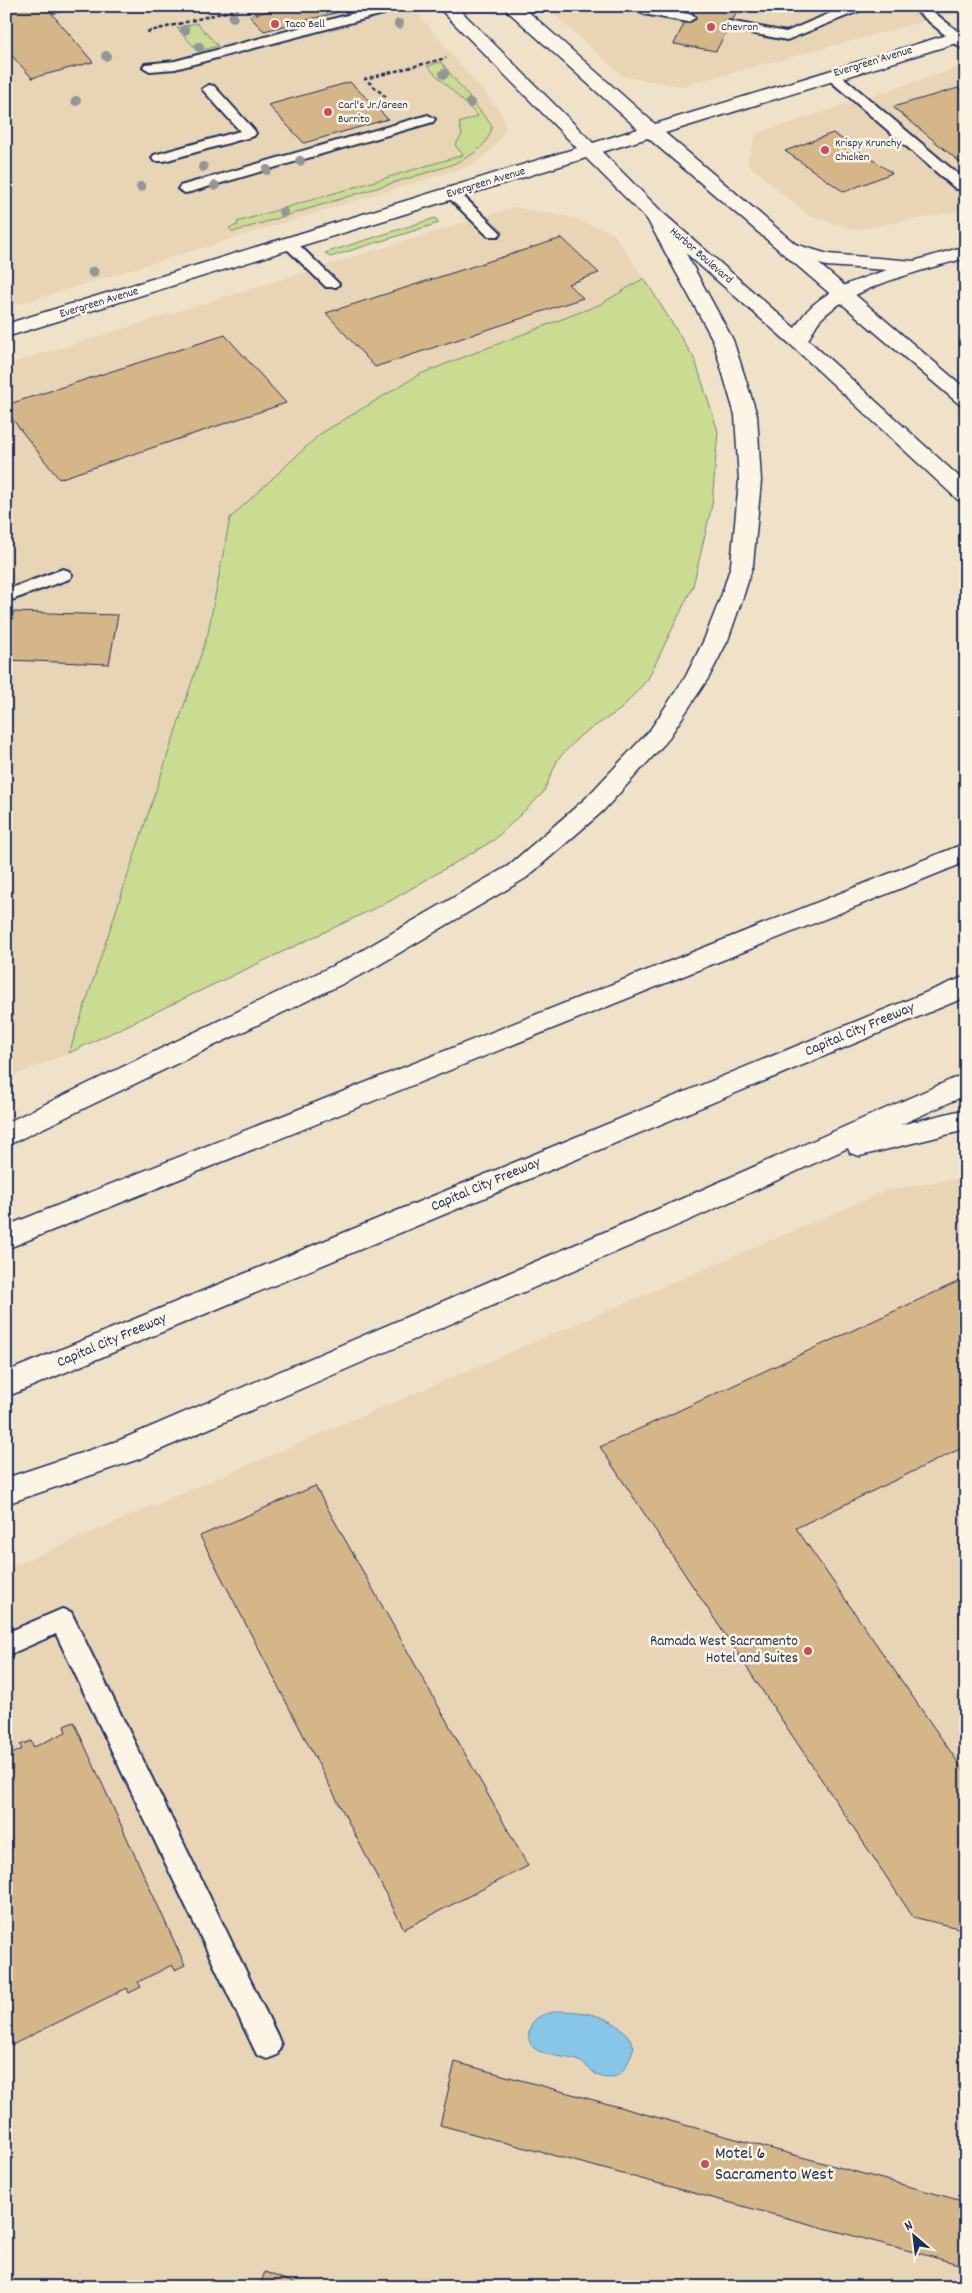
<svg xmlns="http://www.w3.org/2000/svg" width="972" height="2293" viewBox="0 0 972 2293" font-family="Dekko,sans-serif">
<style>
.built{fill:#e8d5b6}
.green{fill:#c9dc91;stroke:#728678}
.water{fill:#87c6e7;stroke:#5c8ab0}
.building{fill:#d5b689;stroke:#1b2f5e}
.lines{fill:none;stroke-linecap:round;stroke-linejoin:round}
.lane-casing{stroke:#1b2f5e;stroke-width:4}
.secondary-casing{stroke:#1b2f5e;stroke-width:3}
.highway-casing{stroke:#1b2f5e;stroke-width:3}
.path{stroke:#1b2f5e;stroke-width:2.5;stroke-dasharray:4 2.5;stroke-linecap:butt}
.lane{fill:#fcf5e5;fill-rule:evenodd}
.secondary{fill:#fcf5e5;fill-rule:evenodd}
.highway{fill:#fcf5e5;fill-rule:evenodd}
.tree{fill:#929795}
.poi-dot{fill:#d1495b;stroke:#fcf5e5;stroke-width:2}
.labels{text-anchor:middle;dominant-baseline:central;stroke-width:5;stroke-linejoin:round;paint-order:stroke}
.far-poi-label{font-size:12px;fill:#1b2f5e;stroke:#fcf5e5;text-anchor:start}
.far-street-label{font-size:12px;fill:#1b2f5e;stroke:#fcf5e5}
.street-label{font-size:15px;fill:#1b2f5e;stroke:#fcf5e5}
.poi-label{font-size:15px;fill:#1b2f5e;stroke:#fcf5e5;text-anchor:end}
.near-poi-label{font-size:18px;fill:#1b2f5e;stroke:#fcf5e5;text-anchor:start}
</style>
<rect width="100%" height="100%" fill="#f0e2c9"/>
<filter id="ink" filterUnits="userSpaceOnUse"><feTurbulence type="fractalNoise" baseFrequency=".02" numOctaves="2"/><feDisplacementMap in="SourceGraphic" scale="10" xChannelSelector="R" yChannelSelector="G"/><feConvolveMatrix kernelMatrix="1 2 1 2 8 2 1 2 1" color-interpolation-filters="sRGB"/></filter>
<g filter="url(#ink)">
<g class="built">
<path d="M 6,6 L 411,6 L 500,111 L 504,120 L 504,132 L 495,146 L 482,158 L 466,167 L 6,308 Z"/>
<path d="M 544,6 L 966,6 L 966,10 L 683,86 L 624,77 Z"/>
<path d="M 966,65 L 966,210 L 856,230 L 809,216 L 747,163 L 756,134 Z"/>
<path d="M 514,207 L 570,217 L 613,233 L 644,278 L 601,304 L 420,374 L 320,434 L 230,518 L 208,633 L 69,1053 L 6,1079 L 6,365 Z"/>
<path d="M 966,1177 L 966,2287 L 6,2287 L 6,1569 L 888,1190 Z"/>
</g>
<g class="green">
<path d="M 197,23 L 218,46 L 198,51 L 177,28 Z"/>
<path d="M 441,62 L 492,126 C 488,150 466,159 445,167 L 233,232 L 229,228 L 238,225 L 237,222 L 463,155 L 455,145 L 462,135 L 459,123 L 478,116 L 427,66 Z"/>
<path d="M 435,218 L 439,223 L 330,257 L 325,253 Z"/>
<path d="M 644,278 L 695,360 L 718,431 L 712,505 L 693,586 L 648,679 L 620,710 L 581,735 L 558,759 L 543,793 L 494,840 L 390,901 L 69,1053 L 208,633 L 230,518 L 320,434 L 420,374 L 601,304 Z"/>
</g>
<path class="water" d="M 557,2011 C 586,2011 622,2016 634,2047 C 630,2057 626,2072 616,2076 C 598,2083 592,2068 579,2061 C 564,2054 525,2059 529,2032 C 532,2016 543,2015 557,2011 Z"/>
<g class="building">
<path d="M 6,6 L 81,6 L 52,14 L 93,62 L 32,78 L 6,49 Z"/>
<path d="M 288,6 L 344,6 L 347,10 L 264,31 L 249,16 Z"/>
<path d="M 693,6 L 737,12 L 716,51 L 674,44 Z"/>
<path d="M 350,82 L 388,119 L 304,143 L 268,105 Z"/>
<path d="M 958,88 L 966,95 L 966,167 L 893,107 Z"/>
<path d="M 833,133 L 892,173 L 844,192 L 785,151 Z"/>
<path d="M 562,238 L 599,273 L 568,284 L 583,298 L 375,367 L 326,313 Z"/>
<path d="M 225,335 L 286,403 L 59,479 L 6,411 L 6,405 Z"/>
<path d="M 13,612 L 118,615 L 109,664 L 6,660 L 6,646 Z"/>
<path d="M 966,1278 L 966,1446 L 796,1528 L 966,1774 L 966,1930 L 913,1917 L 600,1447 Z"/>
<path d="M 315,1486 L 528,1866 L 404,1929 L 200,1536 Z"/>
<path d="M 74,1722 L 185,1965 L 175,1970 L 172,1965 L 138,1982 L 141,1987 L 129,1993 L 127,1988 L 6,2048 L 6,1757 L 22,1749 L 20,1745 L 31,1741 L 34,1747 L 66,1732 L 64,1726 Z"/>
<path d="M 455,2062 L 966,2202 L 966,2266 L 440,2125 Z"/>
<path d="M 265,2272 L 305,2287 L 259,2287 Z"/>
</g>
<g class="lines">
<defs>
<g id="lane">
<path d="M 381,6 L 404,6 L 402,9 L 175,69 L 150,71 L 143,67 L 145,64 L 175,61 Z"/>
<path d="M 636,6 L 652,6 L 693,15 L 695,18 L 688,22 L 649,15 L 644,14 Z"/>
<path d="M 847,6 L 866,6 L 864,9 L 787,40 L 729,29 L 722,25 L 729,21 L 786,32 Z"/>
<path d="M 910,6 L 926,6 L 966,38 L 966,49 L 961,48 Z"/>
<path d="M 832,71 L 837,72 L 966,181 L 966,189 L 956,189 L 827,78 L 825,75 Z"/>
<path d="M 209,85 L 214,86 L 254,130 L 256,133 L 254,136 L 164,161 L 154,161 L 152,158 L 154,155 L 240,131 L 202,89 Z"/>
<path d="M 428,115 L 435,119 L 433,122 L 190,192 L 185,193 L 178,189 L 180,186 Z"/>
<path d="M 452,189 L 457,190 L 498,230 L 501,233 L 498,236 L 488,236 L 447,196 L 445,193 Z"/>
<path d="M 290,239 L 295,241 L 336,281 L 339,284 L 336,287 L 326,287 L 285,247 L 282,244 L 285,241 Z"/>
<path d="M 63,569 L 69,571 L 72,575 L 69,579 L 6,602 L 6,590 Z"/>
<path d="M 62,1609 L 71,1612 L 277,2035 L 281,2045 L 277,2055 L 267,2059 L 257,2055 L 56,1634 L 6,1656 L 6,1633 Z"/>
</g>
<path id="secondary" d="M 437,6 L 456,6 L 593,143 L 638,129 L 502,6 L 522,6 L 655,124 L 966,29 L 966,40 L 665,133 L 966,389 L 966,406 L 959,404 L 648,138 L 602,152 L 663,213 L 805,337 L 966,483 L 966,502 L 958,500 L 791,345 L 649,221 L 586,158 L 6,337 L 6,324 L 577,148 Z"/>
<g id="highway">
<path d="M 656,211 L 663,213 L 666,217 L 733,340 L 757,415 L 761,481 L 753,565 L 744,594 L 728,640 L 709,677 L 666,742 L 603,811 L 526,878 L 367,972 L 6,1146 L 6,1123 L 349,958 L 508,866 L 585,799 L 650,730 L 686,676 L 704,640 L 722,594 L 731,565 L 739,481 L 735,415 L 713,340 L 646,217 L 649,213 Z"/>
<path d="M 788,242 L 828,254 L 914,261 L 966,246 L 966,258 C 924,270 851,287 821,319 C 814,326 811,337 805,345 L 798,347 L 791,345 L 788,341 C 793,331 799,320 807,311 C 827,289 859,279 887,270 L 826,266 L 781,252 L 778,248 L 781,244 Z"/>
<path d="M 966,843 L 966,862 L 6,1249 L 6,1226 Z"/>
<path d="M 966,976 L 966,997 L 6,1397 L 6,1372 Z"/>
<path d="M 966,1073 L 966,1095 L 900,1125 L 966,1109 L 966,1130 L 860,1156 L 850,1153 L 848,1148 L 692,1219 L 139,1459 L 6,1504 L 6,1478 L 120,1440 L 672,1203 Z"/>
</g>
</defs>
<use href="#lane" class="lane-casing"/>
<use href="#secondary" class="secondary-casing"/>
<use href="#highway" class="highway-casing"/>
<g class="path">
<path d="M 147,32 L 249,6"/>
<path d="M 386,97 L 365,79 L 446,58"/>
</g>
<use href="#lane" class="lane"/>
<use href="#secondary" class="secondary"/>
<use href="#highway" class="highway"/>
</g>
<g class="tree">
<circle cx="233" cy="17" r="5"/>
<circle cx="399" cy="24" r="5"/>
<circle cx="185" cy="30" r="5"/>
<circle cx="199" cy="47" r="5"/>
<circle cx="106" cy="56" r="5"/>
<circle cx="444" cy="74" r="5"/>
<circle cx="76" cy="101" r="5"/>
<circle cx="470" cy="103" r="5"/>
<circle cx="300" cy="161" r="5"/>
<circle cx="203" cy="167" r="5"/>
<circle cx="267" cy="170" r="5"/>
<circle cx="215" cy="186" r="5"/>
<circle cx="141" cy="187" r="5"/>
<circle cx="283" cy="212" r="5"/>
<circle cx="93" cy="272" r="5.5"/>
</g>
</g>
<g class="poi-dot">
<circle cx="275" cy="24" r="5"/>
<circle cx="711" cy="27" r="5"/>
<circle cx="328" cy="112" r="5"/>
<circle cx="825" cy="150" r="5"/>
<circle cx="808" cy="1651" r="5"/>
<circle cx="705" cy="2164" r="5"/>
</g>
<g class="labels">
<g class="far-poi-label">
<text x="285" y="24">Taco Bell</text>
<text x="721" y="27">Chevron</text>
<text x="338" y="105">Carl's Jr./Green<tspan x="338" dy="14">Burrito</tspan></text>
<text x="835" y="143">Krispy Krunchy<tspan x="835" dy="14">Chicken</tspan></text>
</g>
<g class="far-street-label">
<text transform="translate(873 62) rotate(-17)">Evergreen Avenue</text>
<text transform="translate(486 183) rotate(-17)">Evergreen Avenue</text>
<text transform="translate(701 256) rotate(41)">Harbor Boulevard</text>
<text transform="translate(99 303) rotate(-17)">Evergreen Avenue</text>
</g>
<g class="street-label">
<text transform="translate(860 1030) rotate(-23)">Capital City Freeway</text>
<text transform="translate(486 1185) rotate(-23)">Capital City Freeway</text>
<text transform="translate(112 1341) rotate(-23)">Capital City Freeway</text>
</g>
<g class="poi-label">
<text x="798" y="1642">Ramada West Sacramento<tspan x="798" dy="17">Hotel and Suites</tspan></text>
</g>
<g class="near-poi-label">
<text x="715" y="2154">Motel 6<tspan x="715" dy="21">Sacramento West</tspan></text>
</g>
</g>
<rect width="972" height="2293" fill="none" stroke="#fcf5e5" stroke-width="25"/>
<rect x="12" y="12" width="947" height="2268" fill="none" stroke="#1b2f5e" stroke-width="2" filter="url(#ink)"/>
<g transform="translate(914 2236) rotate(332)" stroke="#fcf5e5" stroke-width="4" paint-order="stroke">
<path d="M0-4L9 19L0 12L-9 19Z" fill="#1b2f5e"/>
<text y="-8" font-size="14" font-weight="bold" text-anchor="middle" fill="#1b2f5e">N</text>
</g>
</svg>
